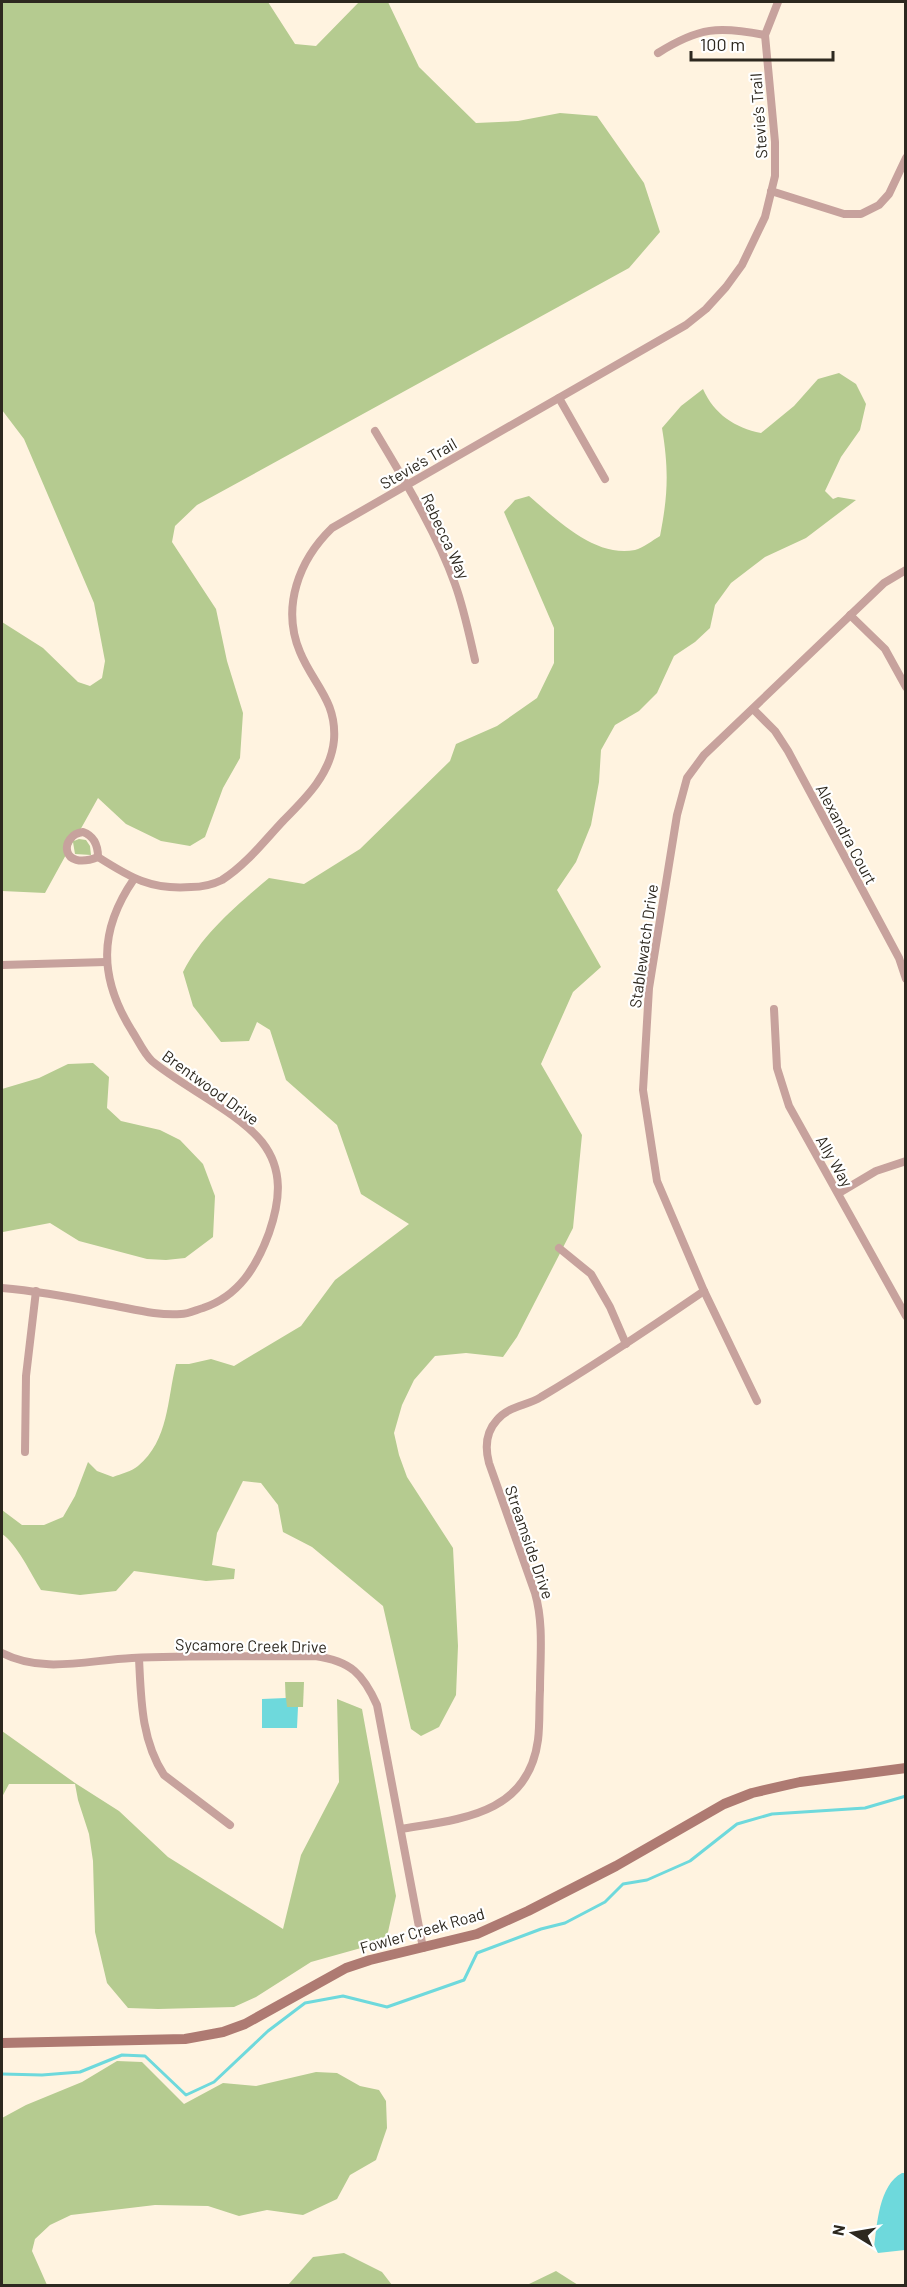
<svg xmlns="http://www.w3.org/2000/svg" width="907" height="2287" viewBox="0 0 907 2287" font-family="Barlow,sans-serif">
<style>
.green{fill:#b5cb90}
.water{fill:#6ed9dc}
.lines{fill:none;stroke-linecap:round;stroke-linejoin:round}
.stream{stroke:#6ed9dc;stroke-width:3}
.minor{stroke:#c7a29d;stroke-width:8}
.secondary{stroke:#ae7a72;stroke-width:10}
.labels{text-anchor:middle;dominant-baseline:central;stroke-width:4.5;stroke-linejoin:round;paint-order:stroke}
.street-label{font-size:16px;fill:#2d281f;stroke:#fff}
</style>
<rect width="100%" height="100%" fill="#fff3e0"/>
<g class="green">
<path d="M 2,2 L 268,2 L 295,44 L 316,46 L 359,2 L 388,2 L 419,67 L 476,123 L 518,121 L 560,113 L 597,116 L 644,183 L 660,232 L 629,268 L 197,505 L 175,526 L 172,542 L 216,609 L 227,661 L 243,713 L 240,758 L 223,788 L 205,837 L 190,846 L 161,841 L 126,824 L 98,798 L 74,841 L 79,839 L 86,840 L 90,846 L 91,855 L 75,854 L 73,842 L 45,893 L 2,891 L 2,622 L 43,648 L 78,682 L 90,686 L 102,678 L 105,661 L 94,603 L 24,439 L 2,410 Z"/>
<path d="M 839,373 L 856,384 L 866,404 L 860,430 L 841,457 L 825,491 L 833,499 L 838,497 L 856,500 L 806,538 L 765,557 L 731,583 L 715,605 L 710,628 L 695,642 L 674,656 L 657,693 L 639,711 L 615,725 L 601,750 L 599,782 L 591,825 L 576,862 L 557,890 L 601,967 L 573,992 L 541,1064 L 582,1135 L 573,1228 L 517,1337 L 503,1357 L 466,1353 L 435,1356 L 414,1380 L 402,1405 L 394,1433 L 399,1455 L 407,1477 L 453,1548 L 458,1646 L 456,1695 L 439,1727 L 421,1736 L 411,1729 L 383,1606 L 312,1547 L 283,1532 L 278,1505 L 261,1483 L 243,1481 L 217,1533 L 212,1565 L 235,1569 L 234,1579 L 206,1581 L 134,1571 L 116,1591 L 80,1595 L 41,1590 C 31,1574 17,1544 2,1534 L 2,1510 L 22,1525 L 44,1525 L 63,1517 L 75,1496 L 88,1462 L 97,1471 L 113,1477 C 121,1474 132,1471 138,1466 C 169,1440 167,1400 176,1364 L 189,1364 L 211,1359 L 234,1366 L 301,1326 L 335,1280 L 409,1224 L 361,1194 L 337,1125 L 286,1080 L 270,1030 L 257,1022 L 249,1041 L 221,1042 L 193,1006 L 183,972 C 203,933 236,906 269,878 L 304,884 L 360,849 L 450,761 L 456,744 L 497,726 L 537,698 L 554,663 L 554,628 L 504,512 L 515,500 L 529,496 C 556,519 595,558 635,550 C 643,548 653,540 660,536 C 668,495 669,470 662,428 L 681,406 L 703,389 C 714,414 735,428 761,433 L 794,406 L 818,379 Z"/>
<path d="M 93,1063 L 109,1077 L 107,1108 L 121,1121 L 160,1130 L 180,1140 L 203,1164 L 215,1196 L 213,1237 L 185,1258 L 166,1260 L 147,1259 L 79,1241 L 50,1223 L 3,1232 L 2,1231 L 2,1089 L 39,1078 L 68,1064 Z"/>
<path d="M 285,1682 L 304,1682 L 303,1707 L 286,1707 Z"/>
<path d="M 337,1699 L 362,1709 L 396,1896 L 386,1941 L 311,1962 L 256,1997 L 234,2007 L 158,2009 L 128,2008 L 107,1983 L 95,1932 L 93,1861 L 89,1834 L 78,1800 L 75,1784 L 9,1784 L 2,1797 L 2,1731 L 75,1783 L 119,1811 L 168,1857 L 283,1929 L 301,1855 L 339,1782 Z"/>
<path d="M 117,2061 L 142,2062 L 184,2104 L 223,2083 L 256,2086 L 316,2072 L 337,2073 L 360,2086 L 379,2090 L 386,2101 L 387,2128 L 376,2160 L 350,2175 L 337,2199 L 303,2215 L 267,2210 L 239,2216 L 208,2206 L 155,2205 L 71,2215 L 50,2225 L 35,2239 L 32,2251 L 47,2285 L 2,2285 L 2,2118 L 26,2105 L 82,2082 Z"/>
<path d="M 344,2253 L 382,2272 L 392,2285 L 288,2285 L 313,2257 Z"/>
<path d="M 556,2271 L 578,2285 L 527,2285 Z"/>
</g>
<g class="water">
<path d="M 286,1698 L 287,1707 L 298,1707 L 297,1728 L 262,1728 L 262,1699 Z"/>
<path d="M 902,2173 L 906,2173 L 905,2250 L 878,2253 L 874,2248 C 877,2224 879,2185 902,2173 Z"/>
</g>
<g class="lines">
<path class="stream" d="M 2,2074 L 42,2075 L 80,2072 L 122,2055 L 145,2056 L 186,2095 L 214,2082 L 268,2031 L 305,2003 L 343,1996 L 387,2007 L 464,1980 L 477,1953 L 541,1929 L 565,1923 L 605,1902 L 623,1884 L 647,1880 L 690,1861 L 737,1824 L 772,1814 L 865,1808 L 906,1796"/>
<g class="minor">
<path d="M 658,53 C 699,27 719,26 765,35"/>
<path d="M 771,191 L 844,214 L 861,214 L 879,205 L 889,194 L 906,158"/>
<path d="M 559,398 L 605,479"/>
<path d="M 375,431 C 403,478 437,533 455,584 C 464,609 469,634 475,660"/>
<path d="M 850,615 L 885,649 L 906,687"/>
<path d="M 753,709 L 775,731 L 788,751 L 899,958 L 906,979"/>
<path d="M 83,832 C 94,836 98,846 98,857 C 60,872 59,835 83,832 Z"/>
<path d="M 98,857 C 131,878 151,890 191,887 C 202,887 212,885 222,880 C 246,865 265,840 284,820 C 307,797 331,773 334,740 C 337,701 313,684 300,652 C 281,607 299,560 332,528 L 686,325 L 706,309 L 726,287 L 742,265 L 765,217 L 775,176 L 775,142 L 765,35 L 778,2"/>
<path d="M 2,965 L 106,962"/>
<path d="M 774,1009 L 777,1068 L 789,1106 L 906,1316"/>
<path d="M 839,1193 L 876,1171 L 906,1161"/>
<path d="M 559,1248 L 591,1274 L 610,1307 L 626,1344"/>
<path d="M 2,1288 C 36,1291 70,1297 105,1304 C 130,1308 156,1316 181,1314 C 188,1314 196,1310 203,1308 C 239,1296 257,1266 269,1233 C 280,1201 284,1170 262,1142 C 238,1112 183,1087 152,1061 C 144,1054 138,1040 132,1031 C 99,978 98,931 134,879"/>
<path d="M 757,1401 L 704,1291 L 657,1181 L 643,1090 L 649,988 L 677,815 L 687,778 L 704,755 L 884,583 L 906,570"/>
<path d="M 25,1452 L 26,1376 L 36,1291"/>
<path d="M 2,1653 C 43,1674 88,1660 132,1658 C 193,1655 254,1657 315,1656 C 351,1661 363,1674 377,1705 L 423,1948"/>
<path d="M 139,1658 C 141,1698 141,1740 164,1775 L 230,1825"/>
<path d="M 401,1829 C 460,1819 528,1815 538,1740 C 540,1724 539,1706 540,1690 C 540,1658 544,1624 535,1593 L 489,1463 C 485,1448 486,1432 497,1420 C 508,1406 527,1406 541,1397 C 597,1364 650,1328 704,1291"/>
</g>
<path class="secondary" d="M 2,2043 L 185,2039 L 223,2032 L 245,2024 L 346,1968 L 370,1960 L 477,1934 L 528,1911 L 616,1866 L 724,1804 L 752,1793 L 800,1782 L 906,1768"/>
</g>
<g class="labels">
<g class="street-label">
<text transform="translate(758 116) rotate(-94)">Stevie’s Trail</text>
<text transform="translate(418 463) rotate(-30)">Stevie’s Trail</text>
<text transform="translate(446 536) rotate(65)">Rebecca Way</text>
<text transform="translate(847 834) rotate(62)">Alexandra Court</text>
<text transform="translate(643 946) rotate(-82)">Stablewatch Drive</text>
<text transform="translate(211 1087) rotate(36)">Brentwood Drive</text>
<text transform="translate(835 1161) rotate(60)">Ally Way</text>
<text transform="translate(530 1542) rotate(71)">Streamside Drive</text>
<text transform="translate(251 1645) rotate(1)">Sycamore Creek Drive</text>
<text transform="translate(422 1930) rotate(-16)">Fowler Creek Road</text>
</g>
</g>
<rect width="907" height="2287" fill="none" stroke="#2d281f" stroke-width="6"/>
<g transform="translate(853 2233) rotate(281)" stroke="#ffffff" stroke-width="4.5" paint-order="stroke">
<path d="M0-4.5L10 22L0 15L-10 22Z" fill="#2d281f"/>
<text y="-9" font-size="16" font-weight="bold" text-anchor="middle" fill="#2d281f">N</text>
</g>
<path d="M691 51v9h142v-9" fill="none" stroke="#2d281f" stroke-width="3"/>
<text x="700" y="51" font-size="18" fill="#2d281f" stroke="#ffffff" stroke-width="4.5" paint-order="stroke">100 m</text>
</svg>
